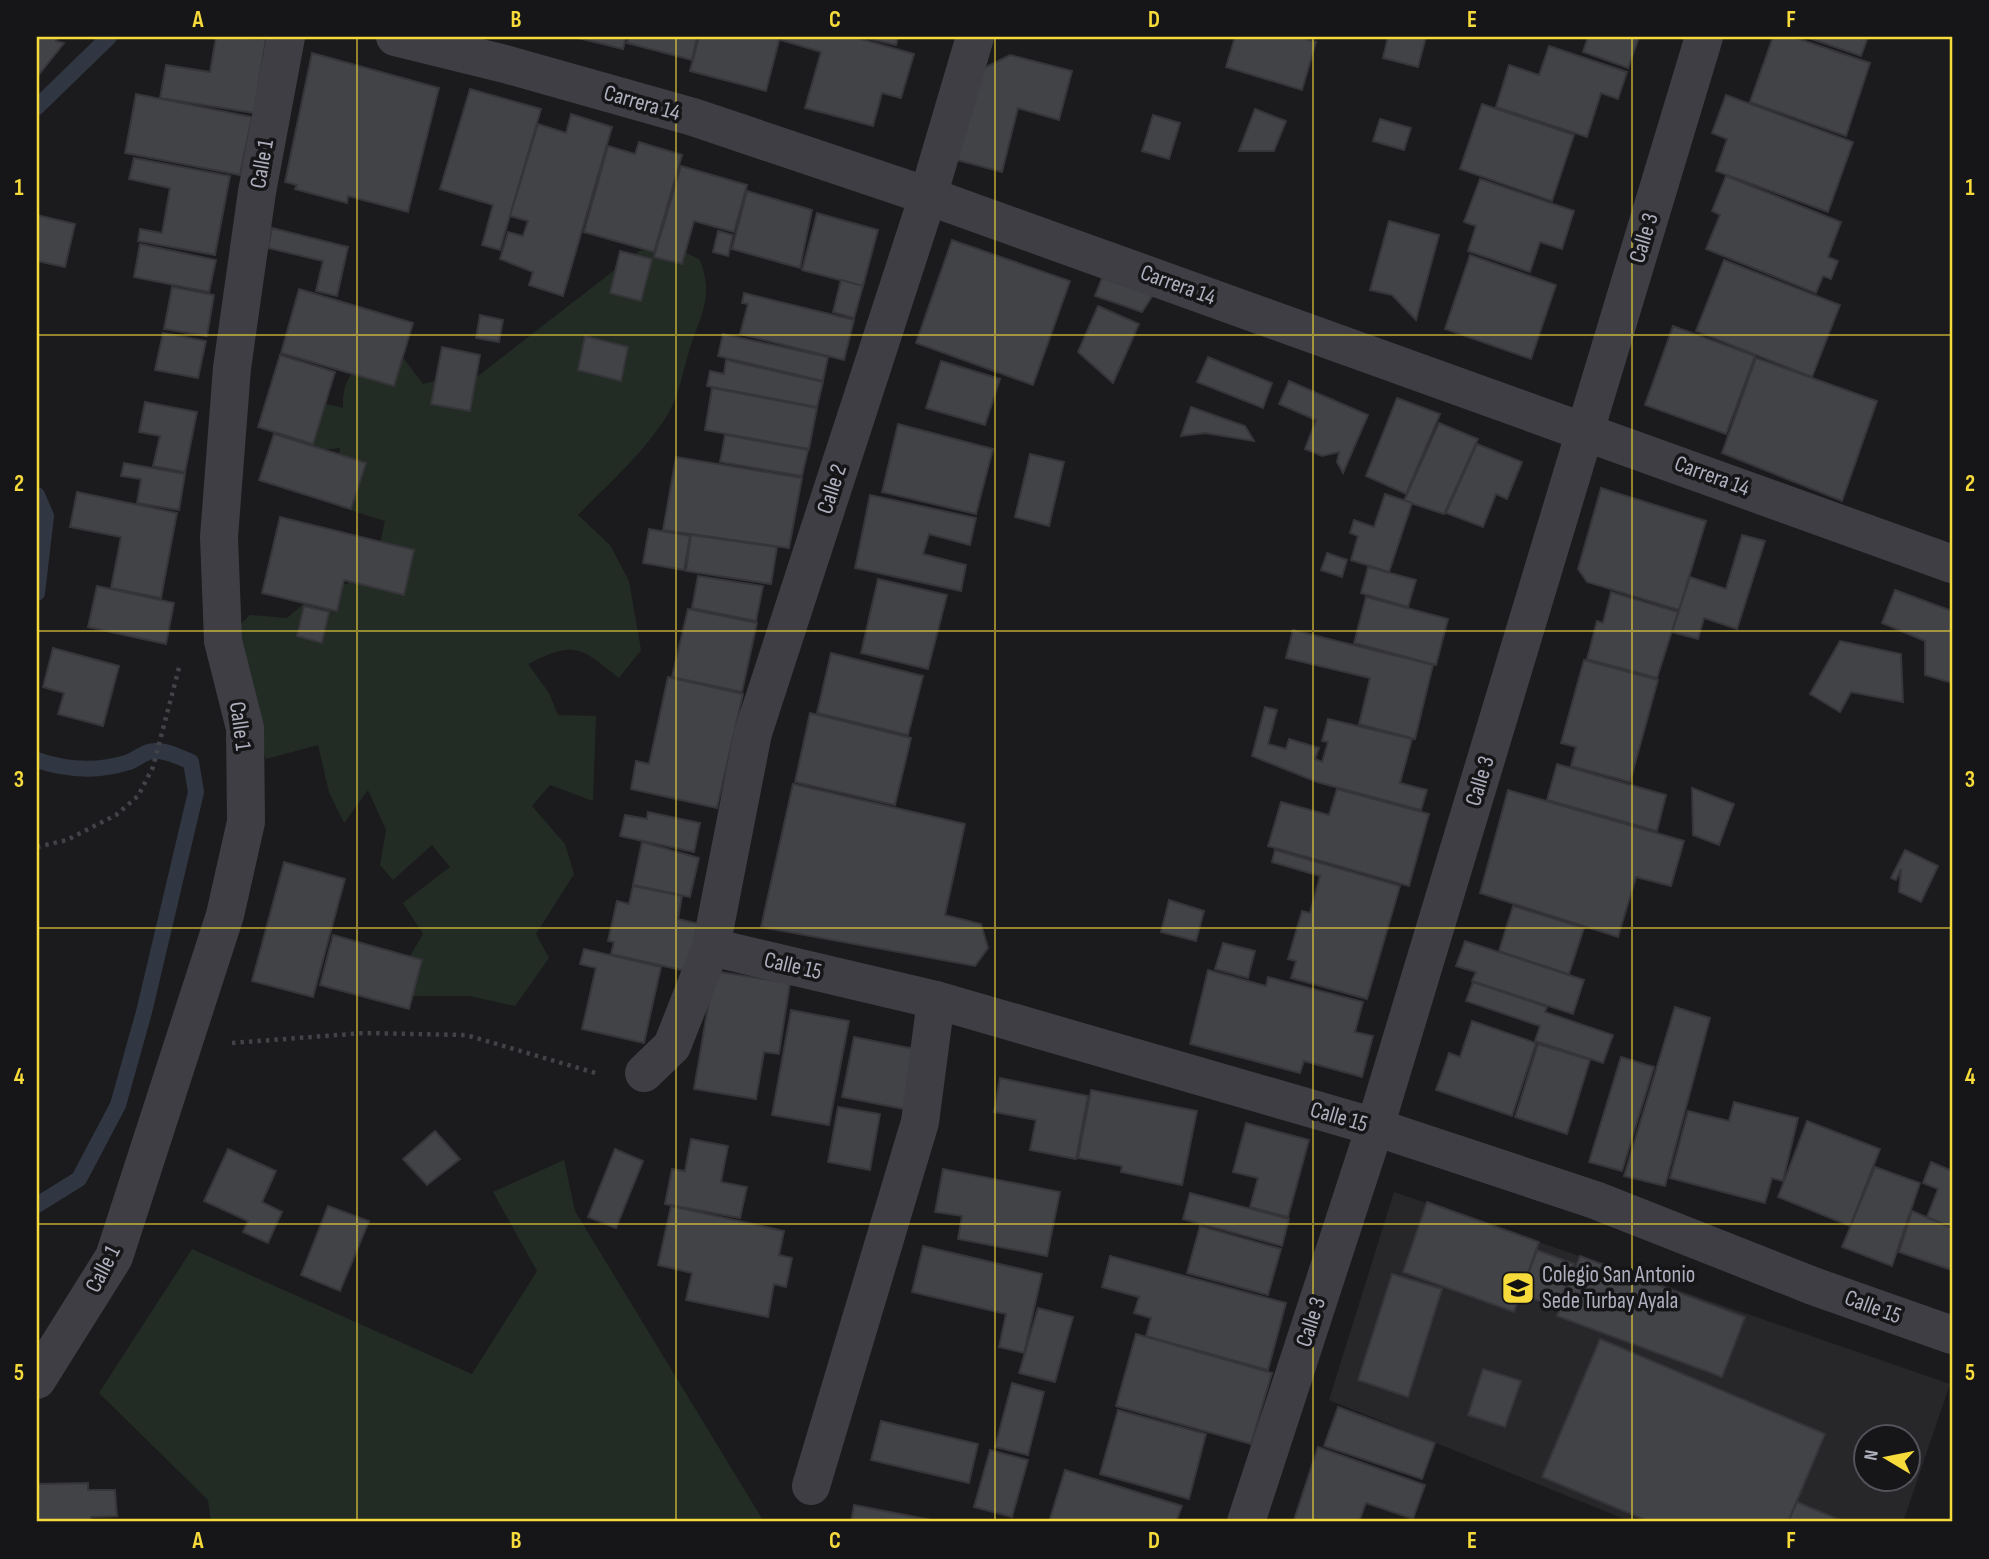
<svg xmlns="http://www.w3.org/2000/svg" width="1989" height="1559" viewBox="0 0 1989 1559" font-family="'Sofia Sans Condensed',sans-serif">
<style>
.built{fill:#27272a;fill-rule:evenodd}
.green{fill:#222c25}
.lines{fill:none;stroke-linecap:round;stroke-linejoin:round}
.stream{stroke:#303742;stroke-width:16}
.building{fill:#424347;stroke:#363539;stroke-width:2}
.path{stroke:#424249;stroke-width:4.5;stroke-dasharray:3.5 5;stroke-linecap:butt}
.street{stroke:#3e3e44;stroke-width:38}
.grid{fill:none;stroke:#f6db3a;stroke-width:2;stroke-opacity:0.55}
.labels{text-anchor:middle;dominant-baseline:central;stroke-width:7;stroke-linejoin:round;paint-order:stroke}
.street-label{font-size:23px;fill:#adafbd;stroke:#161618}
.poi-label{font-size:23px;fill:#adafbd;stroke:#161618;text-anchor:start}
.neatline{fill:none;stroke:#f6db3a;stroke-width:2.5}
.grid-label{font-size:23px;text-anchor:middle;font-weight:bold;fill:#f6db3a}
</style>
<rect width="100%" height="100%" fill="#1b1b1d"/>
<path class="built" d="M 1394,1192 L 1950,1384 L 1903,1522 L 1632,1522 L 1329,1400 ZM 1867,1436 L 1909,1436 L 1909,1478 L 1867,1478 Z"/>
<g class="green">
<path d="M 676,247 L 700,260 C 714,297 701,313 690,348 C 683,370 680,393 668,414 C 645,452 608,484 578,515 L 610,545 L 629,581 L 641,650 L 619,678 C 581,647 574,640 528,664 L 549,693 L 558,715 L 596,716 L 593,801 L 550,785 L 532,806 L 565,844 L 574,874 L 536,934 L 549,958 L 515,1006 L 469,996 L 410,996 L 409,958 L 423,934 L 403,903 L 450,867 L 432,845 L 393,880 L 380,865 L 386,830 L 368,790 L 344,823 L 329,792 L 318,745 L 266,759 L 223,641 L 250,615 L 287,618 L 316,594 L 346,584 L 375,565 L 385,521 L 340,507 L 337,467 L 340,448 L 308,452 L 289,435 L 322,403 L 343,408 C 342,366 364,364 399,352 L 423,384 L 460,375 L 478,376 L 639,251 Z"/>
<path d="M 564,1160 L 575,1211 L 764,1522 L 211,1522 L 208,1500 L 99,1393 L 192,1249 L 472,1374 L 537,1271 L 493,1192 Z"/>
</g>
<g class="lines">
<g class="stream">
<path d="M 37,107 L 109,37"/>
<path d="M 37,495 L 46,516 L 37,593"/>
<path d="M 37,760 C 66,770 98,772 129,762 C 137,759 145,751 154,751 C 166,750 180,757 191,762 L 196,792 L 144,1012 L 118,1105 L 79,1179 L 37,1205"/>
</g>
</g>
<g class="building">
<path d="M 37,37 L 58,37 L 56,41 L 64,43 L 37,77 Z"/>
<path d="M 216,37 L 266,39 L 254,113 L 160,98 L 166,65 L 210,72 Z"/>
<path d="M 574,37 L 626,37 L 623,49 Z"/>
<path d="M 629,37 L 697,37 L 692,60 L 627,43 Z"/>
<path d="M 699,37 L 780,37 L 766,91 L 690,71 Z"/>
<path d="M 782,37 L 854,37 L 914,54 L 901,98 L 882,93 L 873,126 L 805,108 L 821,52 L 781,40 Z"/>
<path d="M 862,37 L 898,37 L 896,45 Z"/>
<path d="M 1235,37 L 1299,37 L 1316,42 L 1302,90 L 1226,67 Z"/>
<path d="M 1388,37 L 1426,37 L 1418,67 L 1383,58 Z"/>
<path d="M 1588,37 L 1639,37 L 1628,68 L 1583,52 Z"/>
<path d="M 1773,37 L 1793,37 L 1870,63 L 1846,136 L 1750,102 Z"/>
<path d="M 1806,37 L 1868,37 L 1861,56 Z"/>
<path d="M 1549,46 L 1627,72 L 1618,99 L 1601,93 L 1587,137 L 1496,107 L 1509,65 L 1539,75 Z"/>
<path d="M 312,53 L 439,88 L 408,212 L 348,196 L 347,203 L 295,189 L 297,185 L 285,182 Z"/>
<path d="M 1010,55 L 1072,71 L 1059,120 L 1018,108 L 1002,172 L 957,160 L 980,70 Z"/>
<path d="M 470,89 L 541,109 L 500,250 L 482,245 L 493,205 L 440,189 Z"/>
<path d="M 136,94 L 252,117 L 240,175 L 125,153 Z"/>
<path d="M 1726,95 L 1853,142 L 1828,212 L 1716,171 L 1727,139 L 1712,133 Z"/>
<path d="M 1482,104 L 1574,135 L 1552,201 L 1460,169 Z"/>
<path d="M 1255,109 L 1286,121 L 1274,151 L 1239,151 Z"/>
<path d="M 571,114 L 612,127 L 563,296 L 529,285 L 533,272 L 500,259 L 508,232 L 523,236 L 528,221 L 510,216 L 538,124 L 566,133 Z"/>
<path d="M 1153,115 L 1180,123 L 1169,159 L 1142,151 Z"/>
<path d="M 1380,119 L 1411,128 L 1404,150 L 1373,141 Z"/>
<path d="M 639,142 L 682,155 L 654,252 L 584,232 L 608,146 L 635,154 Z"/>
<path d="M 134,158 L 230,176 L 215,255 L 138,241 L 140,229 L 162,233 L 170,188 L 129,179 Z"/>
<path d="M 681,166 L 747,185 L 734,232 L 694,221 L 682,264 L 654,257 Z"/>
<path d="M 1726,176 L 1841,222 L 1828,257 L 1838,261 L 1831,279 L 1823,276 L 1816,293 L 1706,249 L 1720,215 L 1712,211 Z"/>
<path d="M 1480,179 L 1574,211 L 1562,249 L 1540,242 L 1530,272 L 1468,251 L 1476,226 L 1464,222 Z"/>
<path d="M 747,191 L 812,210 L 800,268 L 732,249 Z"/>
<path d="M 817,213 L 878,230 L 863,286 L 802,270 Z"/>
<path d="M 37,215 L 75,224 L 65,267 L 37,261 Z"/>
<path d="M 1389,221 L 1439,235 L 1416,320 L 1392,295 L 1370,290 Z"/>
<path d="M 272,228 L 348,247 L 337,296 L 316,291 L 323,261 L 268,248 Z"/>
<path d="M 718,231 L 733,235 L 728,256 L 713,252 Z"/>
<path d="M 952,240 L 1070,281 L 1033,385 L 916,343 Z"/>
<path d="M 140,244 L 216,260 L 209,292 L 134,277 Z"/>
<path d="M 620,251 L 652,259 L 641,301 L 610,293 Z"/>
<path d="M 1470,255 L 1556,285 L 1531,359 L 1445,329 Z"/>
<path d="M 1724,260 L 1840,305 L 1812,377 L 1696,331 Z"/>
<path d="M 1102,278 L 1153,295 L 1142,312 L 1095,296 Z"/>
<path d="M 841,280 L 863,286 L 854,318 L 833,312 Z"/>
<path d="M 172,287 L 214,295 L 207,336 L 164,329 Z"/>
<path d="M 299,289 L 413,323 L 394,386 L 281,353 Z"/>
<path d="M 744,293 L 854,320 L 844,360 L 740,334 L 748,304 L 742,303 Z"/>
<path d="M 1098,306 L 1139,324 L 1113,383 L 1078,352 Z"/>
<path d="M 480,315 L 503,320 L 499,342 L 476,338 Z"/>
<path d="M 1673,326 L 1755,356 L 1726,434 L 1645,405 Z"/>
<path d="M 163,333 L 206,341 L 198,378 L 155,370 Z"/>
<path d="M 723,334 L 828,357 L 823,381 L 718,356 Z"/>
<path d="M 585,336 L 628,347 L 621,381 L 578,370 Z"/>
<path d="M 442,347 L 480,355 L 470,411 L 431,404 Z"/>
<path d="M 280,355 L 335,372 L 313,444 L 258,427 Z"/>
<path d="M 1208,357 L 1272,383 L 1263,408 L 1197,382 Z"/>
<path d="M 1756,358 L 1877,401 L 1842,501 L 1722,453 Z"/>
<path d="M 726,360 L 823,382 L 817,407 L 707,386 L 710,371 L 724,374 Z"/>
<path d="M 941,361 L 1000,379 L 985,425 L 926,408 Z"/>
<path d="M 1289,381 L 1368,415 L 1343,473 L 1337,462 L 1339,452 L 1322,456 L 1305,449 L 1316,420 L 1279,404 Z"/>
<path d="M 712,388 L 817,408 L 809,449 L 705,430 Z"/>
<path d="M 1397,398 L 1440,414 L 1406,494 L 1366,476 Z"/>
<path d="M 145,402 L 197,412 L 185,472 L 153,466 L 160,436 L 139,432 Z"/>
<path d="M 1191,407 L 1245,426 L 1254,441 L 1205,433 L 1181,436 Z"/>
<path d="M 1439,423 L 1478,439 L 1444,514 L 1404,501 Z"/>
<path d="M 898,424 L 993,449 L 976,514 L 882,492 Z"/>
<path d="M 274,434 L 366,463 L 351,509 L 259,480 Z"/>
<path d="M 725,435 L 808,450 L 802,476 L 720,462 Z"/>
<path d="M 1477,444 L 1522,462 L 1507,499 L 1496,494 L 1483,527 L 1446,513 Z"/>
<path d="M 1030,454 L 1064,462 L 1049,526 L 1015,517 Z"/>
<path d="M 676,457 L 802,478 L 789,548 L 663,530 Z"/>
<path d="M 124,463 L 185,474 L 179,510 L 137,503 L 141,479 L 121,476 Z"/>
<path d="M 1601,488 L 1706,521 L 1679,610 L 1587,582 L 1578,569 Z"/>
<path d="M 77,492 L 177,513 L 161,598 L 111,588 L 121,537 L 70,527 Z"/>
<path d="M 1385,494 L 1412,503 L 1389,572 L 1351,560 L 1358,536 L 1350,533 L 1354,520 L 1374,527 Z"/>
<path d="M 870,495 L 976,518 L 970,545 L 929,534 L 923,554 L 966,565 L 961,591 L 855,568 Z"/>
<path d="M 280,517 L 414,550 L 404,595 L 344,580 L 337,611 L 262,593 Z"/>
<path d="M 649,529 L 690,536 L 684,570 L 643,563 Z"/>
<path d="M 691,535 L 777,547 L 771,584 L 686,571 Z"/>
<path d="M 1742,535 L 1765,541 L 1737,629 L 1704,618 L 1698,639 L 1672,632 L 1690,577 L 1726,589 Z"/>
<path d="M 1327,553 L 1347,560 L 1342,577 L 1321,570 Z"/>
<path d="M 1368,567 L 1416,580 L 1408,607 L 1361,593 Z"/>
<path d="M 698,576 L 763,586 L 756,621 L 692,608 Z"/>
<path d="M 878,579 L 947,595 L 928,669 L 861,653 Z"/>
<path d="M 97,586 L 174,603 L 166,644 L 88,627 Z"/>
<path d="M 1895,590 L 1952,611 L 1952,683 L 1925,675 L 1925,641 L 1882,623 Z"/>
<path d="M 1611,592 L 1678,612 L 1657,678 L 1587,659 L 1597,621 L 1603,623 Z"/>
<path d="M 1366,597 L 1448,619 L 1436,665 L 1354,643 Z"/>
<path d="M 304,606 L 329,612 L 322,643 L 297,636 Z"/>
<path d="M 688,609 L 757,623 L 742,692 L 672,677 Z"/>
<path d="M 1293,630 L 1433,665 L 1415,739 L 1359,724 L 1370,678 L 1286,658 Z"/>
<path d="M 1840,641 L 1901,654 L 1903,702 L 1851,692 L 1840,712 L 1810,694 Z"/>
<path d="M 53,648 L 119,666 L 103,726 L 58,714 L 64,693 L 43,687 Z"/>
<path d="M 831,653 L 923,676 L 908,735 L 817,713 Z"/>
<path d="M 1584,660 L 1658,680 L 1630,782 L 1571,766 L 1576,747 L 1561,743 Z"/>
<path d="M 668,677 L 743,694 L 717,808 L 631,789 L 636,761 L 649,764 Z"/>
<path d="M 1265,707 L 1277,710 L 1268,744 L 1286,749 L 1289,739 L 1319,748 L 1315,759 L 1322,762 L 1328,742 L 1322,741 L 1328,719 L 1412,739 L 1400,783 L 1427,790 L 1421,810 L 1317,782 L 1252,756 Z"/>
<path d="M 810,713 L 911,738 L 895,805 L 795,782 Z"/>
<path d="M 1557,764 L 1666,795 L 1657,831 L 1547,800 Z"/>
<path d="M 793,784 L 965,824 L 945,915 L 981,924 L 988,948 L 975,966 L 761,927 Z"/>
<path d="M 1692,788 L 1734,804 L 1719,845 L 1693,835 Z"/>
<path d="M 1337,789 L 1429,814 L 1409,886 L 1268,846 L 1281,802 L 1329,815 Z"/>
<path d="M 1508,790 L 1684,841 L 1671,886 L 1636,877 L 1618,937 L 1480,893 Z"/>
<path d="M 648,812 L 700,823 L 694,852 L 620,836 L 625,815 L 647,819 Z"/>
<path d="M 642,842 L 699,858 L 690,897 L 633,885 Z"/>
<path d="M 1275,850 L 1400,886 L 1367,999 L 1291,978 L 1296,961 L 1288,959 L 1302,911 L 1310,913 L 1320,876 L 1272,862 Z"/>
<path d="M 1905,850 L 1938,866 L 1921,902 L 1899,892 L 1901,869 L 1896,880 L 1891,878 Z"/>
<path d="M 284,862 L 345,879 L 313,997 L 252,981 Z"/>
<path d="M 633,886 L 682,896 L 678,919 L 700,924 L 690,972 L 611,954 L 614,942 L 608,941 L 617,901 L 629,904 Z"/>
<path d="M 1169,900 L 1204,911 L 1196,941 L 1161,932 Z"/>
<path d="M 1513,906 L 1584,928 L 1569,974 L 1499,951 Z"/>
<path d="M 333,935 L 422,960 L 409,1009 L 320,985 Z"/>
<path d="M 1465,941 L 1584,980 L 1573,1014 L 1472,981 L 1476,972 L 1456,966 Z"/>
<path d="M 1223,943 L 1255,951 L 1248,978 L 1215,969 Z"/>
<path d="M 584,949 L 661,967 L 644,1043 L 582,1029 L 596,968 L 580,964 Z"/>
<path d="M 1208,970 L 1266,986 L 1268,977 L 1363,1002 L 1355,1032 L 1373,1036 L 1362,1077 L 1304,1061 L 1300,1073 L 1190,1044 Z"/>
<path d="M 714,971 L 790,983 L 779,1054 L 764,1052 L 756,1099 L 694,1089 Z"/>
<path d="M 1473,982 L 1547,1007 L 1545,1012 L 1613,1035 L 1603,1063 L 1535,1041 L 1540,1026 L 1466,1001 Z"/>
<path d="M 1675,1007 L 1710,1018 L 1665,1186 L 1624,1176 Z"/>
<path d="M 791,1010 L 849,1021 L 829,1125 L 772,1115 Z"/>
<path d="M 1472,1021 L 1536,1043 L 1512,1116 L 1436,1090 L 1449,1053 L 1460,1057 Z"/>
<path d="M 854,1037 L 925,1051 L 914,1111 L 842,1097 Z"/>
<path d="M 1538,1044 L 1590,1060 L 1567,1134 L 1515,1117 Z"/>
<path d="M 1621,1057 L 1654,1067 L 1622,1171 L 1589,1162 Z"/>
<path d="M 1000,1078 L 1088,1096 L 1076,1159 L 1030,1150 L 1036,1120 L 994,1112 Z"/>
<path d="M 1091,1090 L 1197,1111 L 1182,1185 L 1121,1172 L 1122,1166 L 1078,1158 Z"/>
<path d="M 1734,1102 L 1798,1118 L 1783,1181 L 1772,1178 L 1765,1203 L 1670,1178 L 1688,1111 L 1729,1121 Z"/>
<path d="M 838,1107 L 880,1114 L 870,1170 L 828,1162 Z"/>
<path d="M 1807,1121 L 1880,1149 L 1850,1226 L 1778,1197 Z"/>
<path d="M 1246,1123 L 1309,1140 L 1288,1217 L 1250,1207 L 1258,1178 L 1233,1172 Z"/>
<path d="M 435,1131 L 460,1159 L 427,1185 L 403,1159 Z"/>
<path d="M 691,1139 L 728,1146 L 721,1182 L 747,1187 L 740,1218 L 665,1204 L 672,1169 L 685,1171 Z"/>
<path d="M 228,1149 L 276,1171 L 262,1202 L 282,1212 L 268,1243 L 243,1232 L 248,1221 L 204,1201 Z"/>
<path d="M 615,1149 L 643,1161 L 616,1228 L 588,1217 Z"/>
<path d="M 1931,1162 L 1952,1171 L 1952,1228 L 1927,1217 L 1938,1189 L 1923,1183 Z"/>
<path d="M 1875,1167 L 1920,1183 L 1892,1266 L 1842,1247 Z"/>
<path d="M 943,1169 L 1060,1192 L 1047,1256 L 958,1239 L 962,1216 L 935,1212 Z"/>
<path d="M 1190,1193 L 1289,1219 L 1282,1246 L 1183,1219 Z"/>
<path d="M 1427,1202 L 1539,1242 L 1514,1312 L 1403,1272 Z"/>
<path d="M 328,1206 L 369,1221 L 340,1291 L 301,1275 Z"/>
<path d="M 671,1206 L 784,1231 L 779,1255 L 792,1258 L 786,1287 L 774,1284 L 768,1317 L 686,1300 L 692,1273 L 658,1265 Z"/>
<path d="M 1912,1211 L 1952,1228 L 1952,1270 L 1899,1252 Z"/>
<path d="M 1200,1226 L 1281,1249 L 1268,1295 L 1187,1273 Z"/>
<path d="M 923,1246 L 1042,1274 L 1024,1353 L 999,1347 L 1006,1314 L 912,1292 Z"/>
<path d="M 1537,1250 L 1574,1264 L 1558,1308 L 1521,1294 Z"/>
<path d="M 1110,1256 L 1286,1303 L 1268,1370 L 1146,1336 L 1151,1318 L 1134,1313 L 1139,1297 L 1102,1287 Z"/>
<path d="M 1580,1256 L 1745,1317 L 1722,1377 L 1557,1316 Z"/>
<path d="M 1392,1274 L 1442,1289 L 1408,1397 L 1358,1380 Z"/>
<path d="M 1038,1308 L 1073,1317 L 1055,1382 L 1019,1373 Z"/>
<path d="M 1136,1334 L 1272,1373 L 1251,1444 L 1116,1406 Z"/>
<path d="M 1600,1339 L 1825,1434 L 1788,1522 L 1650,1522 L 1542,1477 Z"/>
<path d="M 1483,1369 L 1521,1381 L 1505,1427 L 1468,1415 Z"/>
<path d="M 1012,1383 L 1044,1392 L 1028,1455 L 995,1447 Z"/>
<path d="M 1338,1407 L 1435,1443 L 1422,1479 L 1324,1446 Z"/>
<path d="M 1118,1410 L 1206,1434 L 1189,1499 L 1100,1474 Z"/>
<path d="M 881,1421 L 978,1444 L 969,1483 L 871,1460 Z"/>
<path d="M 1318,1447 L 1425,1485 L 1413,1519 L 1366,1503 L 1359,1522 L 1294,1520 Z"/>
<path d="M 990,1450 L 1028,1460 L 1012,1517 L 974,1507 Z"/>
<path d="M 1065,1470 L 1182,1506 L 1176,1522 L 1049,1522 Z"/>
<path d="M 88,1483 L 88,1490 L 115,1490 L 117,1516 L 91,1517 L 91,1522 L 37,1522 L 37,1484 Z"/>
<path d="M 1797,1502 L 1845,1522 L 1788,1522 Z"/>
<path d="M 854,1505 L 942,1522 L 851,1522 Z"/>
</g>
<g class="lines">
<g class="path">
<path d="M 37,847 L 67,840 L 116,815 L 138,796 L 153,767 L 180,664"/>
<path d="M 232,1043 L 364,1033 L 466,1035 L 599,1074"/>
</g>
<g class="street">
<path d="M 395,37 L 505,64 L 693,117 L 928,196 L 1952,564"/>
<path d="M 711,947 L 936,1000 L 1375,1127 L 1595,1200 L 1813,1286 L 1952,1335"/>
<path d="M 644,1073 L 672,1046 L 711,947 L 753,733 L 928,196 L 975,37"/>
<path d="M 37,1380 L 114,1257 L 225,915 L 246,822 L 245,728 L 223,641 L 219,537 L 232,368 L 257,192 L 286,37"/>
<path d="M 811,1486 L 920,1122 L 936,1000"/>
<path d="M 1246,1522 L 1375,1127 L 1704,37"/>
</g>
</g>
<path class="grid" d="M 357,37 L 357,1522M 676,37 L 676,1522M 995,37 L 995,1522M 1313,37 L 1313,1522M 1632,37 L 1632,1522M 37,335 L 1952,335M 37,631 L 1952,631M 37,928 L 1952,928M 37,1224 L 1952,1224"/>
<defs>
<symbol id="school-square" viewBox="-11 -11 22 22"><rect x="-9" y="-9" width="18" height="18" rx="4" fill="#f6db3a" stroke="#161618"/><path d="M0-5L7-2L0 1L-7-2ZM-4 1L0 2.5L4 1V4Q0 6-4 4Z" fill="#111"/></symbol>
</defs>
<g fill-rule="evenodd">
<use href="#school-square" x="1499" y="1269" width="38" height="38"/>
</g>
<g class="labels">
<g class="street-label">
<text transform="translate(642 103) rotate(16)">Carrera 14</text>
<text transform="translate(262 164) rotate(-80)">Calle 1</text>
<text transform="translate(1644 238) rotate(-73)">Calle 3</text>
<text transform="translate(1178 285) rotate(20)">Carrera 14</text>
<text transform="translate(1712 476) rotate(20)">Carrera 14</text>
<text transform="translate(832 489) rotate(-72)">Calle 2</text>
<text transform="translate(240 726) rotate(82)">Calle 1</text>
<text transform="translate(1480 781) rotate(-73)">Calle 3</text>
<text transform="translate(793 966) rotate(13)">Calle 15</text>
<text transform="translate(1339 1117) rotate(16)">Calle 15</text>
<text transform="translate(103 1269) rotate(-63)">Calle 1</text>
<text transform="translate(1873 1307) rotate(20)">Calle 15</text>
<text transform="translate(1311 1322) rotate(-72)">Calle 3</text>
</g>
<g class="poi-label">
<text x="1542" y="1275">Colegio San Antonio<tspan x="1542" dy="26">Sede Turbay Ayala</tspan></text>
</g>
</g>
<rect width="1989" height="1559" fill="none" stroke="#161618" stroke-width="77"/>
<g transform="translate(1887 1458) rotate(280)"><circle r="33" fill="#161618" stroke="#52535a" stroke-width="2"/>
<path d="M0-5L12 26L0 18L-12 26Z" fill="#f6db3a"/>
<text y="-10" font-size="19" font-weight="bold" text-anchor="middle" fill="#adafbd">N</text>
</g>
<rect x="38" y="38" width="1913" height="1482" class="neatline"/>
<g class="grid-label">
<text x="198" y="27">A</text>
<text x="516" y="27">B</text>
<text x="835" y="27">C</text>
<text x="1154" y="27">D</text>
<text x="1472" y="27">E</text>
<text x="1791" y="27">F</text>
<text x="19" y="195">1</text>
<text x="1970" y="195">1</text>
<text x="19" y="491">2</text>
<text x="1970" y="491">2</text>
<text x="19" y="787">3</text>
<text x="1970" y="787">3</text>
<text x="19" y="1084">4</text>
<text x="1970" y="1084">4</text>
<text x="19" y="1380">5</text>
<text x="1970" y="1380">5</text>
<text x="198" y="1548">A</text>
<text x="516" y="1548">B</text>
<text x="835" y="1548">C</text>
<text x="1154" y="1548">D</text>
<text x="1472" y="1548">E</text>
<text x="1791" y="1548">F</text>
</g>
</svg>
